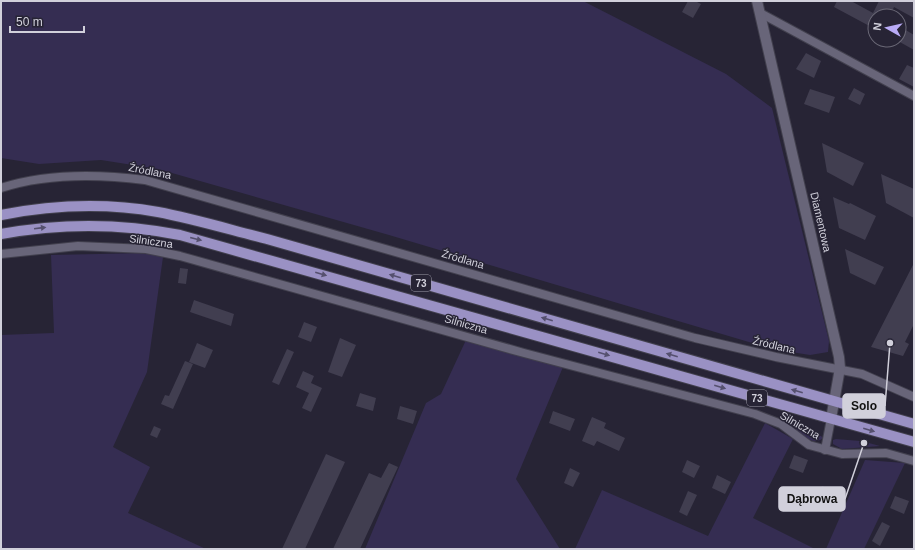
<svg xmlns="http://www.w3.org/2000/svg" width="915" height="550" viewBox="0 0 915 550" font-family="Arial,sans-serif">
<style>
.green{fill:#352d52}
.building{fill:#413e50}
.lines{fill:none;stroke-linecap:round;stroke-linejoin:round}
.minor-casing{stroke:#42404e;stroke-width:10}
.tertiary-casing{stroke:#42404e;stroke-width:12}
.primary-casing{stroke:#42404e;stroke-width:12}
.minor{stroke:#686579;stroke-width:8}
.tertiary{stroke:#686579;stroke-width:10}
.primary{stroke:#9a91c4;stroke-width:10}
.oneway{fill:#55506e}
.labels{text-anchor:middle;dominant-baseline:central;stroke-width:3;stroke-linejoin:round;paint-order:stroke}
.shield{fill:#272435;stroke:#9e9ca9;stroke-width:1}
.shield-label{font-size:10px;font-weight:bold;fill:#d1d0db}
.street-label{font-size:11px;fill:#d1d0db;stroke:#272435}
.leader{fill:none;stroke:#d1d0db;stroke-width:1.5}
.callout-dot{fill:#d1d0db;stroke:#272435;stroke-width:1.5}
.callout{fill:#d1d0db;stroke:#d1d0db;stroke-width:1.5}
.callout-label{font-size:12px;text-anchor:middle;font-weight:bold;fill:#111}
</style>
<rect width="100%" height="100%" fill="#272435"/>
<g class="green">
<path d="M 1,1 L 583,1 L 726,74 L 772,108 L 829,341 L 828,352 L 810,355 L 772,349 L 389,235 L 158,169 L 101,160 L 39,164 L 1,158 Z"/>
<path d="M 146,253 L 163,257 L 147,372 L 113,447 L 150,467 L 128,513 L 206,549 L 1,549 L 1,335 L 54,333 L 51,255 Z"/>
<path d="M 466,340 L 563,367 L 516,479 L 560,549 L 365,549 L 426,403 L 441,394 Z"/>
<path d="M 765,423 L 793,439 L 753,518 L 815,549 L 575,549 L 602,490 L 708,536 Z"/>
<path d="M 793,427 L 821,436 L 823,438 C 813,447 801,434 793,427 Z"/>
<path d="M 836,439 L 860,441 L 859,443 L 868,445 L 869,443 L 880,446 L 842,449 L 833,444 L 833,440 Z"/>
<path d="M 865,460 L 905,463 L 864,549 L 826,549 Z"/>
</g>
<g class="building">
<path d="M 688,1 L 695,1 L 701,4 L 693,18 L 682,12 Z"/>
<path d="M 837,1 L 851,1 L 873,13 L 879,1 L 914,1 L 914,18 L 894,7 L 890,16 L 875,16 L 875,29 L 834,7 Z"/>
<path d="M 904,29 L 914,35 L 914,50 L 898,41 Z"/>
<path d="M 806,53 L 821,61 L 814,78 L 796,69 Z"/>
<path d="M 907,65 L 914,68 L 914,87 L 899,79 Z"/>
<path d="M 854,88 L 865,94 L 860,105 L 848,99 Z"/>
<path d="M 810,89 L 835,97 L 829,113 L 804,104 Z"/>
<path d="M 822,143 L 864,163 L 853,186 L 827,172 Z"/>
<path d="M 881,174 L 914,189 L 914,218 L 886,203 Z"/>
<path d="M 833,197 L 849,204 L 850,203 L 876,216 L 865,240 L 839,228 Z"/>
<path d="M 845,249 L 884,267 L 875,285 L 850,273 Z"/>
<path d="M 914,263 L 914,324 L 905,342 L 909,344 L 903,356 L 871,347 Z"/>
<path d="M 180,268 L 188,269 L 186,284 L 178,283 Z"/>
<path d="M 194,300 L 234,314 L 231,326 L 190,312 Z"/>
<path d="M 304,322 L 317,327 L 311,342 L 298,337 Z"/>
<path d="M 340,338 L 356,345 L 342,377 L 328,372 Z"/>
<path d="M 197,343 L 213,350 L 205,368 L 189,362 Z"/>
<path d="M 287,349 L 294,352 L 279,385 L 272,382 Z"/>
<path d="M 185,361 L 193,364 L 173,409 L 161,404 L 165,395 L 169,396 Z"/>
<path d="M 303,371 L 314,376 L 311,383 L 322,388 L 311,412 L 302,408 L 309,393 L 296,387 Z"/>
<path d="M 360,393 L 376,398 L 373,411 L 356,406 Z"/>
<path d="M 400,406 L 417,411 L 413,424 L 397,419 Z"/>
<path d="M 553,411 L 575,419 L 570,431 L 549,423 Z"/>
<path d="M 592,417 L 606,423 L 604,428 L 625,438 L 619,451 L 597,441 L 594,446 L 582,441 Z"/>
<path d="M 154,426 L 161,429 L 157,438 L 150,435 Z"/>
<path d="M 326,454 L 345,462 L 305,549 L 282,549 Z"/>
<path d="M 794,455 L 808,460 L 803,473 L 789,468 Z"/>
<path d="M 687,460 L 700,466 L 694,478 L 682,472 Z"/>
<path d="M 389,463 L 398,467 L 360,549 L 333,549 L 369,473 L 381,478 Z"/>
<path d="M 570,468 L 580,473 L 573,487 L 564,483 Z"/>
<path d="M 717,475 L 731,482 L 725,494 L 712,488 Z"/>
<path d="M 822,486 L 835,492 L 828,506 L 822,503 L 820,508 L 813,504 Z"/>
<path d="M 688,491 L 697,495 L 687,516 L 679,512 Z"/>
<path d="M 895,496 L 909,501 L 904,514 L 890,508 Z"/>
<path d="M 882,522 L 890,526 L 880,546 L 872,541 Z"/>
</g>
<g class="lines">
<defs>
<g id="minor">
<path d="M 760,13 L 914,96"/>
<path d="M 1,188 C 47,173 98,174 145,180 L 695,338 L 776,357 L 862,374 L 914,397"/>
<path d="M 1,254 L 78,246 L 146,249 L 180,256 L 524,353 L 755,414 L 781,424 L 809,445 L 842,454 L 886,453 L 914,461"/>
<path d="M 825,450 L 831,419"/>
</g>
<path id="tertiary" d="M 757,1 L 839,357 L 840,368 L 831,419"/>
<g id="primary">
<path d="M 1,215 C 52,205 107,203 158,212 C 195,219 231,230 267,239 L 914,424"/>
<path d="M 1,234 C 61,223 120,223 180,235 L 914,442"/>
</g>
</defs>
<use href="#minor" class="minor-casing"/>
<use href="#tertiary" class="tertiary-casing"/>
<use href="#primary" class="primary-casing"/>
<use href="#minor" class="minor"/>
<use href="#tertiary" class="tertiary"/>
<use href="#primary" class="primary"/>
</g>
<defs><path id="oneway-solid" d="M-6-.8H1V-3.2L6.5 0L1 3.2V.8H-6Z"/></defs>
<g class="oneway">
<use href="#oneway-solid" transform="translate(40 228) rotate(-7)"/>
<use href="#oneway-solid" transform="translate(196 239) rotate(14)"/>
<use href="#oneway-solid" transform="translate(321 274) rotate(16)"/>
<use href="#oneway-solid" transform="translate(395 276) rotate(-164)"/>
<use href="#oneway-solid" transform="translate(547 319) rotate(-164)"/>
<use href="#oneway-solid" transform="translate(604 354) rotate(16)"/>
<use href="#oneway-solid" transform="translate(672 355) rotate(-164)"/>
<use href="#oneway-solid" transform="translate(720 387) rotate(16)"/>
<use href="#oneway-solid" transform="translate(797 391) rotate(-164)"/>
<use href="#oneway-solid" transform="translate(869 430) rotate(16)"/>
</g>
<g class="labels">
<g class="shield">
<rect x="411" y="275" width="20" height="16" rx="3"/>
<rect x="747" y="390" width="20" height="16" rx="3"/>
</g>
<g class="shield-label">
<text x="421" y="283">73</text>
<text x="757" y="398">73</text>
</g>
<g class="street-label">
<text transform="translate(150 171) rotate(11)">Źródlana</text>
<text transform="translate(821 222) rotate(77)">Diamentowa</text>
<text transform="translate(151 241) rotate(8)">Silniczna</text>
<text transform="translate(463 259) rotate(16)">Źródlana</text>
<text transform="translate(466 324) rotate(16)">Silniczna</text>
<text transform="translate(774 345) rotate(13)">Źródlana</text>
<text transform="translate(800 425) rotate(30)">Silniczna</text>
</g>
</g>
<path class="leader" d="M890 343L885 406M864 443L845 499"/>
<g class="callout-dot">
<circle cx="890" cy="343" r="4"/>
<circle cx="864" cy="443" r="4"/>
</g>
<g class="callout">
<rect x="843" y="394" width="42" height="24" rx="4"/>
<rect x="779" y="487" width="66" height="24" rx="4"/>
</g>
<g class="callout-label">
<text x="864" y="410">Solo</text>
<text x="812" y="503">Dąbrowa</text>
</g>
<rect width="915" height="550" fill="none" stroke="#d1d0db" stroke-width="4"/>
<g transform="translate(887 28) rotate(278)"><circle r="19" fill="#272435" stroke="#6b6977"/>
<path d="M0-3L7 15L0 10L-7 15Z" fill="#b9abf7"/>
<text y="-6" font-size="11" font-weight="bold" text-anchor="middle" fill="#d1d0db">N</text>
</g>
<path d="M10 26v6h74v-6" fill="none" stroke="#d1d0db" stroke-width="2"/>
<text x="16" y="26" font-size="12" fill="#d1d0db" stroke="#272435" stroke-width="3" paint-order="stroke">50 m</text>
</svg>
